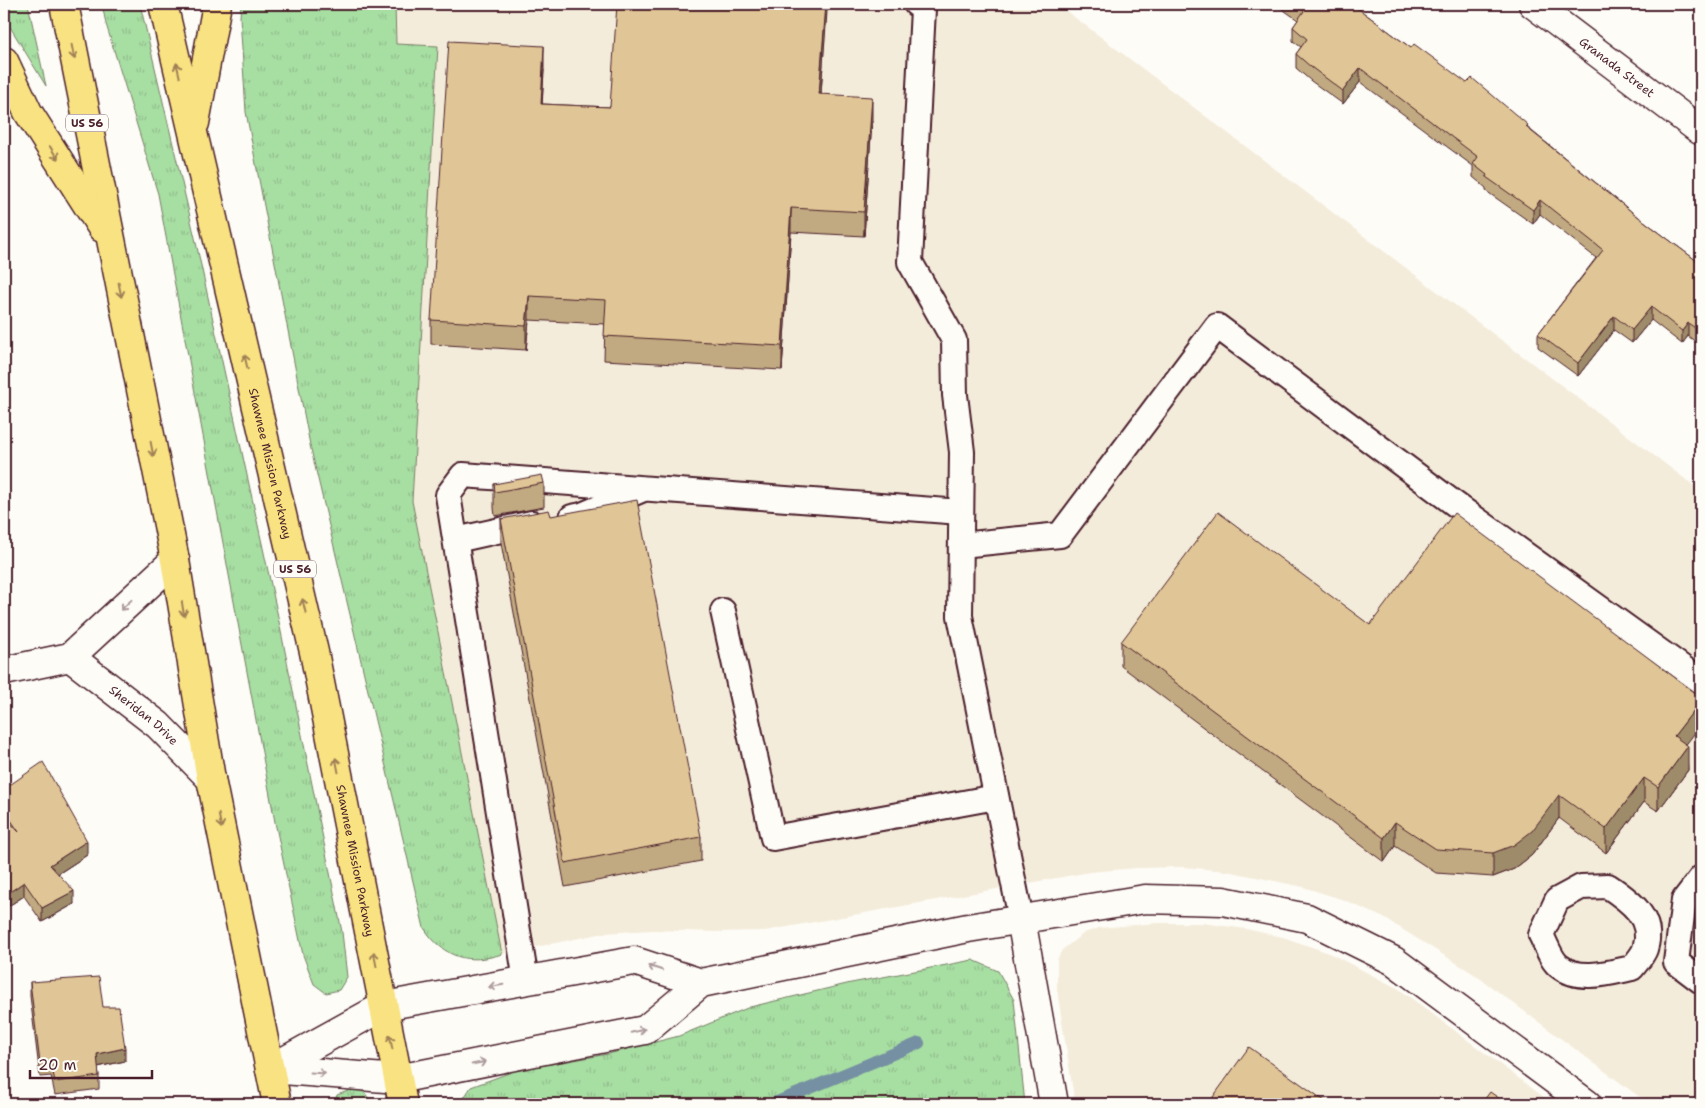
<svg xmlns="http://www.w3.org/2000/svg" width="1705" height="1108" viewBox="0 0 1705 1108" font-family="'Shantell Sans',sans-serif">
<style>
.built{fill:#f4ecda}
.grass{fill:url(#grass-tufts);stroke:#787e66}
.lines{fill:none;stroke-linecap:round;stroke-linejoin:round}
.stream{stroke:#7590a2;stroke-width:12}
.lane-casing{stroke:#4a1f2b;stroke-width:28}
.street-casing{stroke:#4a1f2b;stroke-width:31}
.highway-casing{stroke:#4a1f2b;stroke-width:31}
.lane{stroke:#fdfcf7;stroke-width:24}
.street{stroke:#fdfcf7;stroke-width:28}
.highway{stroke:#f8e281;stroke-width:28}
.wall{fill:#c1aa81;stroke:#4a1f2b}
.shaded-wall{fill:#9d8b69;stroke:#4a1f2b}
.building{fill:#e0c696;stroke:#4a1f2b}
.oneway{stroke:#a18056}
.oneway2{stroke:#ac999b}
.labels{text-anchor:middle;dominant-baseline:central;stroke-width:4.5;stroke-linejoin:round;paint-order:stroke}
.shield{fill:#fdfcf7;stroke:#806168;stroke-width:1}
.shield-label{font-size:11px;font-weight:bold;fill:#4a1f2b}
.street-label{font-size:12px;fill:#4a1f2b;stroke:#fdfcf7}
</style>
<defs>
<pattern id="grass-tufts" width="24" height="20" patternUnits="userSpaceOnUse" patternTransform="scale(1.25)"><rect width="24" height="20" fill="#a7dea2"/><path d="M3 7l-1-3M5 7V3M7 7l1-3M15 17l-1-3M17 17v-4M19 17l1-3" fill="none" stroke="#91be8c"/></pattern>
</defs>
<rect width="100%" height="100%" fill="#fdfcf7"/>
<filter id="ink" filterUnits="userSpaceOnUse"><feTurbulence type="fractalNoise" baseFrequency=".02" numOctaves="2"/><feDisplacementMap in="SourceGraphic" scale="10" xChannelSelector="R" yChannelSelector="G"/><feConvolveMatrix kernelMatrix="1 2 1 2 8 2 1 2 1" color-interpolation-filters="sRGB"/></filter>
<g filter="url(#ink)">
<g class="built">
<path d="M 395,4 L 1057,4 L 1701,491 L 1701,1104 L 1649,1104 L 1474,974 L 1384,918 L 1344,900 L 1303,887 L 1227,871 L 1183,867 L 1137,868 L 1090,872 L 765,931 L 716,932 L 652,930 L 604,933 L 502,954 L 412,501 L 438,47 L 396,44 Z"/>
<path d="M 1157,923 L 1203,923 L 1246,929 L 1283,937 L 1329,953 L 1399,989 L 1553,1104 L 1075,1104 L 1057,990 L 1057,960 L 1062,950 L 1084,933 L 1099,928 Z"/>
</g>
<g class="grass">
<path d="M 4,4 L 28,4 L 46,86 L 4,17 Z"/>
<path d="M 102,4 L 140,4 L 195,238 L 277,612 L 342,932 L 347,977 L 339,990 L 326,993 L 314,984 L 303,955 L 275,822 L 158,194 L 106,24 Z"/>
<path d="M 241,4 L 395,4 L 396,44 L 438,46 L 412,501 L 502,954 C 468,965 444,958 424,928 L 310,445 L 246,112 L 240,17 Z"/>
<path d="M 973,960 L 998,971 L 1014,1000 L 1025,1104 L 460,1104 L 471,1087 L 517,1070 L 608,1054 L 679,1036 L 750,1007 L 851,983 Z"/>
<path d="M 354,1089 L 364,1092 L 373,1104 L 334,1104 L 337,1095 Z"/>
</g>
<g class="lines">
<path class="stream" d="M 772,1104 L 919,1043"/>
<defs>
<g id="lane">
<path d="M 916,4 L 923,9 L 910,262 L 954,340 L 955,395 L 962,452 L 960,616 L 1021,919"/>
<path d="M 572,517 L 582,515 L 641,490"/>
<path d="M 456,540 L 532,523"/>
<path d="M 961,545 L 1060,535 L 1217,326 L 1455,504 L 1701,681"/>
<path d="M 723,611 L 773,838 L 996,797"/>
<path d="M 1701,878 L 1684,900 L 1676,962 L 1701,981"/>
<path d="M 1608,886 C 1629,900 1655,918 1645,949 C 1643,955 1636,963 1632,968 C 1609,973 1579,982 1559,966 C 1551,960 1546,944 1541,935 L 1557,900 L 1581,887 Z"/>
<path d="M 526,981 L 448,495 L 463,475 L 961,512"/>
</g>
<g id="street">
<path id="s1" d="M 1533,4 L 1701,131"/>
<path id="s2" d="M 70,657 L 158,725 L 211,779"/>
<path d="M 4,671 L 70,657 L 175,560"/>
<path d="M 1021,919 L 1054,1104"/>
<path d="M 270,1069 L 398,1079 L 645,1030 L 701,983 L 968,928 L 1145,899 L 1223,901 L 1307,918 L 1394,961 L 1587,1104"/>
<path d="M 270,1069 L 384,1006 L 634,961 L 701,983"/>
</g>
<g id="highway">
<path d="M 64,4 L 175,560 L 211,779 L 277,1104"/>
<path id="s3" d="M 163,4 L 314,652 L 403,1104"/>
<path d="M 4,61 L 28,112 L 102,228"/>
<path d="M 195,123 L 217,4"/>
</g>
</defs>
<use href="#lane" class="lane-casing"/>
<use href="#street" class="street-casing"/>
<use href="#highway" class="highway-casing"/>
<use href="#lane" class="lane"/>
<use href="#street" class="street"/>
<use href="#highway" class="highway"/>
</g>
<g class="wall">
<path d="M 827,4 L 821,94 L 872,121 L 864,236 L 791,232 L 782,370 L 604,360 L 605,324 L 529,320 L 526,350 L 431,344 L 431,320 L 544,70 L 542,104 L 610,107 Z"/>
<path d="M 1275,4 L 1352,4 L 1411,48 L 1528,128 L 1632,212 L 1701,264 L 1701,346 L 1688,336 L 1682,344 L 1651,320 L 1632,343 L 1614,330 L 1578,376 L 1538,347 L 1538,334 L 1596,258 L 1540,214 L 1533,224 L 1486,191 L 1486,188 L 1473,177 L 1473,166 L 1360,82 L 1343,104 L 1311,81 L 1296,68 L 1296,54 L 1301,47 L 1293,41 L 1293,27 L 1298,20 Z"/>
<path d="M 544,483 L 544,507 L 495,516 L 494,508 L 494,484 Z"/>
<path d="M 551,516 L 701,837 L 701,861 L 565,887 L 501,543 L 501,519 Z"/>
<path d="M 1370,625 L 1686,745 L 1688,770 L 1658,811 L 1644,802 L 1606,853 L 1559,818 L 1532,855 L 1514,869 L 1493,877 L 1436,873 L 1395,846 L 1384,862 L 1121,666 L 1121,642 Z"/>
<path d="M 4,789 L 87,855 L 58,874 L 74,904 L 42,922 L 24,896 L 4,909 Z"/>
<path d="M 30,982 L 103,1007 L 125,1061 L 98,1067 L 99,1076 L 99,1089 L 55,1095 L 51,1076 L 40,1077 L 30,996 Z"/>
</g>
<g class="shaded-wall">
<path d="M 826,4 L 827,4 L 827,12 L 819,118 L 819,94 Z"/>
<path d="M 544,46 L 544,70 L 541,127 L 541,104 Z"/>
<path d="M 1360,68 L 1360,82 L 1343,104 L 1343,91 Z"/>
<path d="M 872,97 L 872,121 L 864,236 L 864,212 Z"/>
<path d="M 1540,200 L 1540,214 L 1533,224 L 1533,210 Z"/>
<path d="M 791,208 L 791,232 L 782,370 L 782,346 Z"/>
<path d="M 529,296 L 529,320 L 526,350 L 526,326 Z"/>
<path d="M 1651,307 L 1651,320 L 1632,343 L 1632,330 Z"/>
<path d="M 1614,316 L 1614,330 L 1578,376 L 1578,363 Z"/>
<path d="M 1688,323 L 1688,336 L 1682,344 L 1682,331 Z"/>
<path d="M 1701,701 L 1701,725 L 1674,760 L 1674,736 Z"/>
<path d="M 1688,746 L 1688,770 L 1658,811 L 1658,787 Z"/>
<path d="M 1644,778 L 1644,802 L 1606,853 L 1606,829 Z"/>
<path d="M 1559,795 L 1559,818 L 1532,855 L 1514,869 L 1493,877 L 1493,853 Z"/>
<path d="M 1395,822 L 1395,846 L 1384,862 L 1384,838 Z"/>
<path d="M 87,841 L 87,855 L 50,879 L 50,865 Z"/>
<path d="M 24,882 L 24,896 L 4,909 L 4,896 Z"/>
<path d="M 74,891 L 74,904 L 42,922 L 42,908 Z"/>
<path d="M 125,1048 L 125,1061 L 97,1067 L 97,1054 Z"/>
</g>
<g class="building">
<path d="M 617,4 L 826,4 L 819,94 L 872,97 L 864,212 L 791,208 L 782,346 L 604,336 L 606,300 L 529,296 L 526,326 L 431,320 L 449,41 L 544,46 L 541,104 L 610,107 Z"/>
<path d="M 1294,4 L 1352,4 L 1411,48 L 1414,44 L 1467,83 L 1472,78 L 1528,125 L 1526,127 L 1632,212 L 1701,264 L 1701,332 L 1688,323 L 1682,331 L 1651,307 L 1632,330 L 1614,316 L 1578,363 L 1538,334 L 1603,250 L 1540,200 L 1533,210 L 1486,177 L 1487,175 L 1473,164 L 1478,157 L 1360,68 L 1343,91 L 1311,67 L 1296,54 L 1307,39 L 1293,27 L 1304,11 Z"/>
<path d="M 542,475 L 544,483 L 495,492 L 494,484 Z"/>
<path d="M 637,500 L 701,837 L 565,863 L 501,519 L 549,510 L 551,516 Z"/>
<path d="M 1218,512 L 1370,625 L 1454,513 L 1701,697 L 1701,701 L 1674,736 L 1688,746 L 1658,787 L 1644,778 L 1606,829 L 1559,795 L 1532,831 L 1514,845 L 1493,853 L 1436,849 L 1395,822 L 1384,838 L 1121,642 Z"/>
<path d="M 43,762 L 87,841 L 50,865 L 74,891 L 42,908 L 24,882 L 4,896 L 4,861 L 8,858 L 4,852 L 4,816 L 19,832 L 4,810 L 4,789 Z"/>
<path d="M 99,977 L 103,1007 L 119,1007 L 125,1048 L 97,1054 L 99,1076 L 55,1082 L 51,1062 L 40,1063 L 30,982 Z"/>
<path d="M 1249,1047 L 1329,1104 L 1208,1104 Z"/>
<path d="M 1490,1092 L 1507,1104 L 1481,1104 Z"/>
</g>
<defs><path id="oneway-shaft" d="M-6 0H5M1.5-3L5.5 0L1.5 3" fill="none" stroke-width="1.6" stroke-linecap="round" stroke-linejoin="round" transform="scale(1.25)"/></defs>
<g class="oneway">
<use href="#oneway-shaft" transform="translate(73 52) rotate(79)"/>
<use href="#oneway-shaft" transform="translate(178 70) rotate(-103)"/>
<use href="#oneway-shaft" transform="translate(54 153) rotate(58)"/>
<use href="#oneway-shaft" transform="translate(120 290) rotate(79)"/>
<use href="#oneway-shaft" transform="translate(246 362) rotate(-103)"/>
<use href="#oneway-shaft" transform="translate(152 449) rotate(79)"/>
<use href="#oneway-shaft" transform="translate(304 606) rotate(-103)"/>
<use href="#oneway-shaft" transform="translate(183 609) rotate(81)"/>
<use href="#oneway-shaft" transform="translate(337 765) rotate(-101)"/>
<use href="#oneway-shaft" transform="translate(220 821) rotate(79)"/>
<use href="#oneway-shaft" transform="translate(375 959) rotate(-101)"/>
<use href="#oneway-shaft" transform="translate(391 1042) rotate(-101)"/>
</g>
<g class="oneway2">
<use href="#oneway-shaft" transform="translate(126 605) rotate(137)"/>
<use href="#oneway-shaft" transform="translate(655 968) rotate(-162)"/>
<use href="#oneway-shaft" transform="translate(496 986) rotate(170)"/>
<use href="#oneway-shaft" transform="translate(638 1031) rotate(-14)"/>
<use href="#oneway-shaft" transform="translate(479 1063) rotate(-11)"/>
<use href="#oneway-shaft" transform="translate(318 1073) rotate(4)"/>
</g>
</g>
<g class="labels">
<g class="shield">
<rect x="66" y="114.5" width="42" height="17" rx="4"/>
<rect x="274" y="560.5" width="42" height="17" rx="4"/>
</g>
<g class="shield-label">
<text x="87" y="123">US 56</text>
<text x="295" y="569">US 56</text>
</g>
<g class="street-label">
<text stroke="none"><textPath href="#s1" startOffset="105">Granada Street</textPath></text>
<text stroke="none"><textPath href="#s3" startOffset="472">Shawnee Mission Parkway</textPath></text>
<text stroke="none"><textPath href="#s2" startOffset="94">Sheridan Drive</textPath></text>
<text stroke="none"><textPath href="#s3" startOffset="878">Shawnee Mission Parkway</textPath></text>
</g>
</g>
<rect width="1705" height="1108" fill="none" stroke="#fdfcf7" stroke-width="20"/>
<rect x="10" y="10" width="1685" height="1088" fill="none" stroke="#4a1f2b" stroke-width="2" filter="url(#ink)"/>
<path d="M30 1070v8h122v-8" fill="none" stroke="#4a1f2b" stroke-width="2.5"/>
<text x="38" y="1070" font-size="15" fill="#4a1f2b" stroke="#fdfcf7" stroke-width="4" paint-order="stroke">20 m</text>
</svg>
